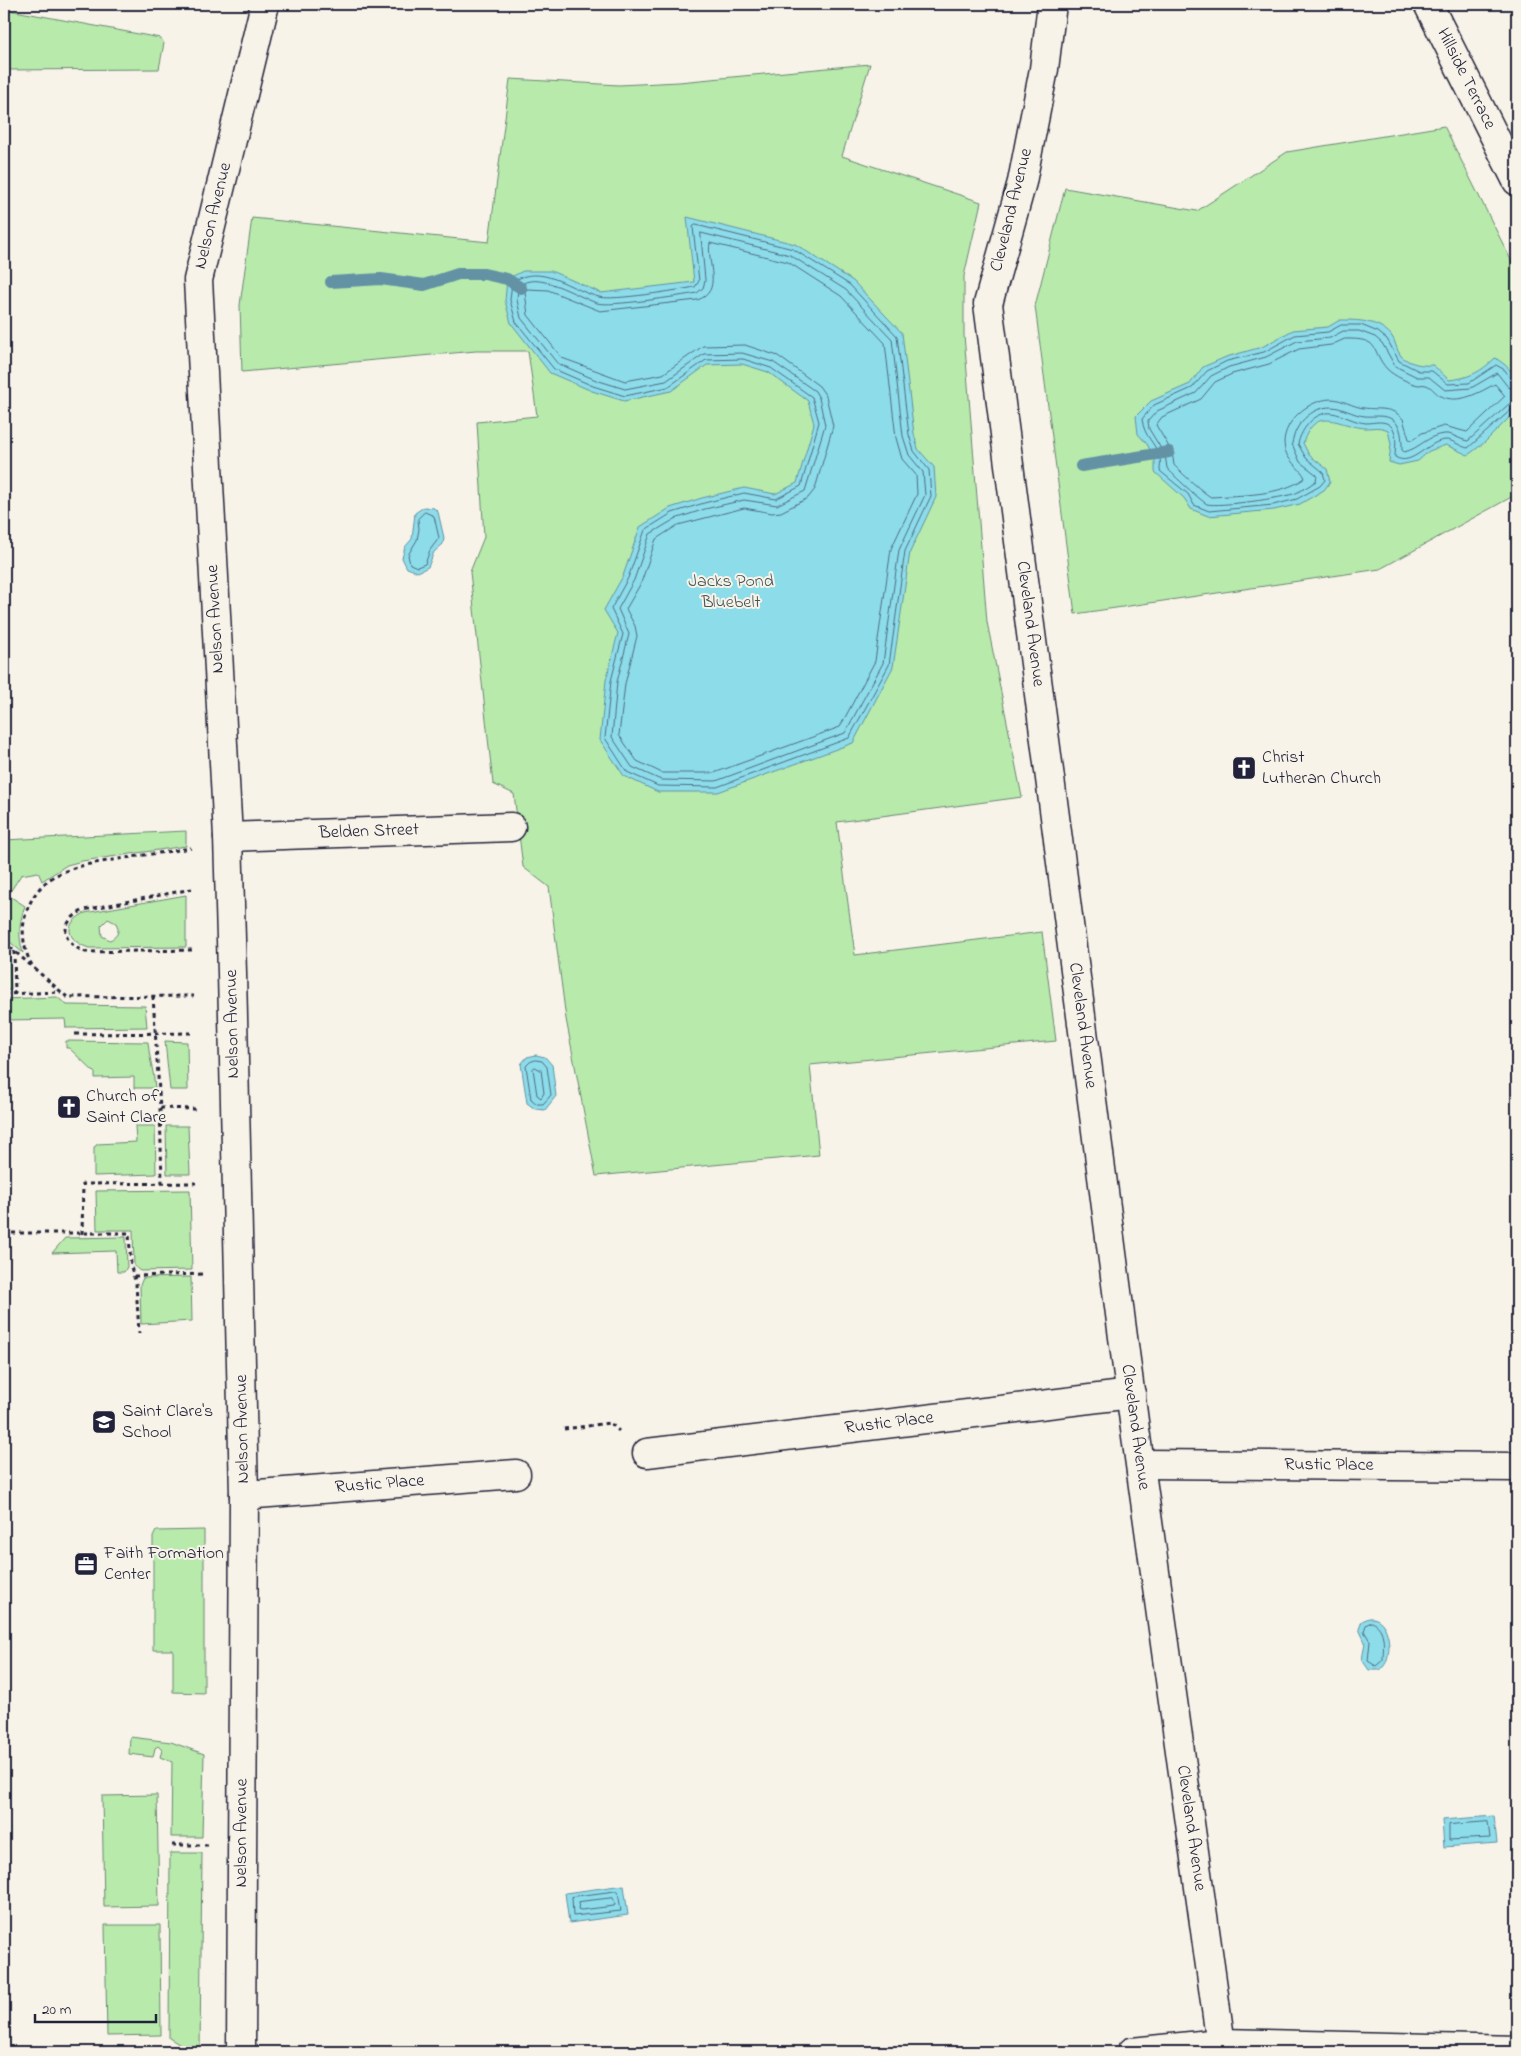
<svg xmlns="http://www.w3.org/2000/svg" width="1521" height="2056" viewBox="0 0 1521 2056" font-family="'Indie Flower',sans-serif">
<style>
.green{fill:#b7eaab;stroke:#6c8673;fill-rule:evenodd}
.water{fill:#8ddcea;stroke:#6292a4}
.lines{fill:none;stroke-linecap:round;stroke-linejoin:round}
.shore{stroke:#4d6c81;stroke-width:1}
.stream{stroke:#6292a4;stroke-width:12}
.minor-casing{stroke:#22223b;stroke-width:31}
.path{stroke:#22223b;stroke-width:3;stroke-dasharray:4 4;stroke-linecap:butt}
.minor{stroke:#f7f3e8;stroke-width:28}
.labels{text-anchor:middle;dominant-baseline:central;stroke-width:4;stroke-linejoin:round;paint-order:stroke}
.street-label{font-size:18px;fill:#22223b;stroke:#f7f3e8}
.park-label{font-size:18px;fill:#475457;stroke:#f7f3e8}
.poi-label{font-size:18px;fill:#22223b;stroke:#f7f3e8;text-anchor:start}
</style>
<rect width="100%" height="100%" fill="#f7f3e8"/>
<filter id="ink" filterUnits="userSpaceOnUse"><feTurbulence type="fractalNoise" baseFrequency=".02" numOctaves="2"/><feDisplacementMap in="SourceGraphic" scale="10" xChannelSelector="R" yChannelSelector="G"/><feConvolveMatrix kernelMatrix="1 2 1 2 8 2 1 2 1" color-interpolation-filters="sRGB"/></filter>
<g filter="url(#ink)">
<g class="green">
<path d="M 4,9 L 160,38 L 164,43 L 159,69 L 4,70 Z"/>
<path d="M 870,64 L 842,156 L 981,202 L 964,276 L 964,335 L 987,622 L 1022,797 L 837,822 L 855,955 L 1042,932 L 1056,1041 L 810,1065 L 819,1155 L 596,1176 L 566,1019 L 549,887 L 523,867 L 514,794 L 493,784 L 470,572 L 484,537 L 477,422 L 537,416 L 528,351 L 476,351 L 242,372 L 240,305 L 252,218 L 489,242 L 510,79 L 619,85 L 679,82 Z"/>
<path d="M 1444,126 L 1517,272 L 1517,494 L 1380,569 L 1075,614 L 1035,306 L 1065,188 L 1197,211 L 1287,152 Z"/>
<path d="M 186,831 L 186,846 L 82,861 L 67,865 L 42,881 L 38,872 L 21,875 L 8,895 L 25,906 C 19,923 18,936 23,953 L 4,937 L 4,840 Z"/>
<path d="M 186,895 L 186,947 L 89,948 C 67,941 62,924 85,913 ZM 108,919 L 116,923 C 120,931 118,936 110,940 L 102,936 L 101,926 Z"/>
<path d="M 4,948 L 9,953 L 11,990 L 4,990 Z"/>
<path d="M 57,997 L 67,1005 L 145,1006 L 147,1027 L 66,1028 L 65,1019 L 4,1020 L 4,999 Z"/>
<path d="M 66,1041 L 148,1042 C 149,1058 154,1071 155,1088 L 134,1088 L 134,1077 L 95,1078 L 95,1073 L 69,1048 L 66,1048 Z"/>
<path d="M 165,1041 L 187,1042 L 188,1090 L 170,1090 Z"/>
<path d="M 135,1126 L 155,1126 L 156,1174 L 94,1176 L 94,1147 L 96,1146 L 97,1144 L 136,1142 Z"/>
<path d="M 166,1126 L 188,1126 L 190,1174 L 167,1174 Z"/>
<path d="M 190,1190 L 192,1270 L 140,1271 L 134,1266 L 133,1230 L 97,1230 L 96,1191 Z"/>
<path d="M 126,1237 L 127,1267 L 124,1272 L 117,1272 L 116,1251 L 52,1253 L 65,1238 Z"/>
<path d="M 191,1277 L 192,1321 L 141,1324 L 140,1285 L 143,1278 Z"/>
<path d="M 204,1530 L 204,1693 L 173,1692 L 173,1650 L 153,1650 L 153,1537 L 156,1531 Z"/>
<path d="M 130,1737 L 171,1742 L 204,1754 L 202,1837 L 171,1837 L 172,1762 L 160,1757 L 162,1750 L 158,1746 L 155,1748 L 153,1757 L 129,1754 Z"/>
<path d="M 157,1795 L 159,1906 L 104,1907 L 102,1796 Z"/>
<path d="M 170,1853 L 202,1853 L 200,2052 L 192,2052 L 169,2038 Z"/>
<path d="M 105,1925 L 160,1925 L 161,2035 L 107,2036 Z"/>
<path d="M 160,2047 L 161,2052 L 107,2052 L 107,2050 Z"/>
</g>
<g class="water">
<path d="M 687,217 L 795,244 L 853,281 L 902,333 L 914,434 L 918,449 L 934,467 L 936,497 L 910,552 L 893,667 L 853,743 L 718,792 L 658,792 L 624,776 L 600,740 L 606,680 L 618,633 L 604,610 L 623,576 L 640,527 L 670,508 L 702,498 L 744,488 L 775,494 L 797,483 L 814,424 L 808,401 L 768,372 L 742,364 L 707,365 L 671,391 L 624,401 L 592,391 L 550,373 L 511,323 L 505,301 L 507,279 L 523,271 L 551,271 L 601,293 L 694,282 Z"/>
<path d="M 1340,320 C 1357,320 1378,320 1391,335 C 1396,341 1396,350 1401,356 C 1409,364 1423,366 1433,365 L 1449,380 C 1469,378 1481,372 1495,358 C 1519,372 1517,384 1517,410 L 1484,443 L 1468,455 L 1446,445 L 1429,451 L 1418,461 L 1399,465 L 1389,462 L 1391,444 L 1388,430 C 1379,426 1374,428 1365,428 C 1338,426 1316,404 1303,443 L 1309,455 L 1327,469 L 1330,482 L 1324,490 L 1300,504 L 1274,510 L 1208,516 L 1191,509 L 1184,498 L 1155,472 L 1155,460 L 1147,444 L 1138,434 L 1136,416 L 1151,401 L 1190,384 L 1203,367 L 1226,357 L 1262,347 L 1293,330 L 1328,327 Z"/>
<path d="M 424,507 L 434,508 L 438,512 L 444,538 L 443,544 L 434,552 L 428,567 L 418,572 L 407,568 L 402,558 L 405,547 L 412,539 L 415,513 Z"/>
<path d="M 536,1055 L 545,1057 L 552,1065 L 556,1096 L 545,1110 L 535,1109 L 527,1103 L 521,1064 L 527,1057 Z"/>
<path d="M 1369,1618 C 1391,1615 1395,1660 1380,1670 L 1369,1670 L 1362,1660 L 1365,1642 L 1359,1629 L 1362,1621 Z"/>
<path d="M 1494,1816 L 1497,1843 L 1444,1847 L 1442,1820 Z"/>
<path d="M 624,1885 L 628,1915 L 569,1923 L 565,1893 Z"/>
</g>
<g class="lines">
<g class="shore">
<path d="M 696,225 L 793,249 L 850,285 L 897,336 L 909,435 L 914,451 L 929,470 L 931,496 L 905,551 L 889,665 L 849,738 L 717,787 L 658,786 L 627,772 L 605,738 L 611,681 L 623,634 L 611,609 L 628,578 L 645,530 L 672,513 L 704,503 L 744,493 L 776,499 L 801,486 L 819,422 L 812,397 L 771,368 L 743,359 L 706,360 L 668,387 L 625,396 L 593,386 L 554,369 L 516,322 L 510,300 L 512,282 C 542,262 570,290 599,297 C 612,301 679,290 695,287 L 699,281 L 693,227 Z"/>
<path d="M 701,233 L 790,255 L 846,290 L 892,339 L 903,436 L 909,455 L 923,472 L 925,495 L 899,550 L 883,663 L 845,733 L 716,781 L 661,780 L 632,767 L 612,737 L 617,682 L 629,634 L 618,609 L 634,580 L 650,534 L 675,519 L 705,509 L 744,500 L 777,505 L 805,491 L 825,425 L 819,398 L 815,391 L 773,362 L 742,353 L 704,354 L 666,381 L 625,389 L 596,380 L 557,363 L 521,318 L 517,300 L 518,287 C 536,268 577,297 597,303 C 609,307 681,296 697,293 L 703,288 L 705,281 Z"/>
<path d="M 710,243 L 788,262 L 841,296 L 885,343 L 896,438 L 902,459 L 916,475 L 917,494 L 891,549 L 875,661 L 840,727 L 714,773 L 662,773 L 637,761 L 619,735 L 625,684 L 637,636 L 635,626 L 626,609 L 641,583 L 656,539 L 678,525 L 744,508 L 772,513 L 781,512 L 808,498 L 815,489 L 833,426 L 826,396 L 819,386 L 778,356 L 745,345 L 703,346 L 663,374 L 625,381 L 562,358 L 528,315 L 525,292 L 527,289 L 548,290 L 600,311 L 697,300 C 724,292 706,262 710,243 Z"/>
<path d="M 1345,339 C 1382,338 1370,350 1387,369 C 1394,376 1409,383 1418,385 C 1421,385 1423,384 1426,385 C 1431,386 1436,394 1441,396 C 1459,405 1480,392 1495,384 L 1505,396 L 1467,432 L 1444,426 L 1422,433 L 1412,440 L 1409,439 L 1403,419 C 1392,406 1379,410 1364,408 C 1353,407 1342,399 1331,399 C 1308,400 1284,421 1284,443 C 1284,461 1302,468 1305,478 C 1281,496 1240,495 1211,497 C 1206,495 1179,471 1174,465 L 1172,452 L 1156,425 L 1162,417 L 1201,399 L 1215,382 L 1232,374 L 1269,364 L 1299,349 L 1331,345 Z"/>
<path d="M 1517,384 L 1512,382 L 1505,370 L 1496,365 L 1469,383 L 1448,384 L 1432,371 L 1419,371 L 1399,361 L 1387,339 L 1378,332 L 1361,325 L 1341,325 L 1328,332 L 1295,335 L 1264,352 L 1227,361 L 1207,371 L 1192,388 L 1154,405 L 1142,419 C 1144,438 1156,442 1160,459 C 1161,462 1160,467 1160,471 L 1188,494 L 1194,505 L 1209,511 L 1273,505 L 1297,499 L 1320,486 L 1325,480 L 1323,472 L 1306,458 L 1298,444 C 1301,429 1315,411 1332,413 C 1344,415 1354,422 1366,423 C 1374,423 1385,419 1392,427 C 1398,434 1395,449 1395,457 C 1412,468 1428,440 1446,440 C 1453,440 1461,447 1468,448 L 1512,409 L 1517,408"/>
<path d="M 1517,390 L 1508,387 L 1497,373 L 1471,388 L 1445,390 L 1429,377 L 1417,377 L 1395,366 L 1382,343 L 1375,337 L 1359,331 L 1343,331 L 1330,338 L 1297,341 L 1266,357 L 1229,367 L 1211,376 L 1196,393 L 1157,411 L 1148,421 L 1149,429 L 1165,455 L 1167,468 C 1173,475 1201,501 1207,504 C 1218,507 1284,498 1296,493 C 1303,490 1310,485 1316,481 L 1317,475 L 1300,462 L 1292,444 C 1294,425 1311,407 1331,407 C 1342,407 1353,415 1365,416 C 1376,417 1389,413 1397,424 C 1402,430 1402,442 1402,450 L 1404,452 C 1419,449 1428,435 1444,434 C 1452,433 1460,440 1468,441 L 1509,404 L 1517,401"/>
<path d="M 425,512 L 434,516 L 439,538 L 430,550 L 425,564 L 417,567 L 410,564 L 408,555 L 417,540 L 419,529 L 418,519 Z"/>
<path d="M 536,1060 L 542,1061 L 547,1067 L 551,1095 L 543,1104 L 537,1104 L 531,1099 L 526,1066 L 530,1062 Z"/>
<path d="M 535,1067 L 541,1070 L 544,1093 L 541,1098 L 537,1095 L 533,1069 Z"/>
<path d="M 1372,1622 C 1387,1628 1383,1648 1383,1660 L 1376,1666 L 1368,1661 L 1370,1641 L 1364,1631 L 1366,1625 Z"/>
<path d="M 1488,1822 L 1490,1838 L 1449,1840 L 1449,1825 Z"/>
<path d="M 618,1891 L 621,1911 L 573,1916 L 572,1897 Z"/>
<path d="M 613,1898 L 615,1903 L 614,1906 L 581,1910 L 578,1909 L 579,1902 Z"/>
</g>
<g class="stream">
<path d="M 331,282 L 381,279 L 424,285 L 458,274 L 484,274 L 507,279 L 521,288"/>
<path d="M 1081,466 L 1169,452"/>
</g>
<defs>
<g id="minor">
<path id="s1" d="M 1052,4 L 1044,69 L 1022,182 L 988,304 L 1135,1429 L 1222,2052"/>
<path id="s2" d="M 1428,4 L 1517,181"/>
<path id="s3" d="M 228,837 L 511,827"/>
<path id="s4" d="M 647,1453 L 1131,1394"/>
<path id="s5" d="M 1141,1464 L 1517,1467"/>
<path id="s6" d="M 244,1495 L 516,1474"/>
<path id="s7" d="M 241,2052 L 244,1495 L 232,973 L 228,837 L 198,280 L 265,4"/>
<path d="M 1132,2052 L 1220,2043 L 1517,2050"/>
</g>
</defs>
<use href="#minor" class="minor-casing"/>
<g class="path">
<path d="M 192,889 L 84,910 C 59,922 60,943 86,952 L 194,950"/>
<path d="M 4,942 L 67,997 L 194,996"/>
<path d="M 14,951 L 15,994"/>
<path d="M 32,965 C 24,952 21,932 25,917 C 38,869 78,866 119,859 C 143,855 167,852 191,848"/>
<path d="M 4,994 L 61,992"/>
<path d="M 153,996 L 160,1108 L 162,1183"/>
<path d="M 75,1034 L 195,1033"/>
<path d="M 160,1108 L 195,1109"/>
<path d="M 4,1233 L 129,1233 L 131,1267 L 136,1284 L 139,1333"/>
<path d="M 82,1234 L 83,1184 L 196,1183"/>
<path d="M 134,1276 L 203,1274"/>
<path d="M 564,1429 L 610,1423 L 619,1431"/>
<path d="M 172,1845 L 208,1845"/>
</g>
<use href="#minor" class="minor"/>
</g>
</g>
<defs>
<symbol id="church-square" viewBox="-11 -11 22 22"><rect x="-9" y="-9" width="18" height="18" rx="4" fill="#22223b" stroke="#f7f3e8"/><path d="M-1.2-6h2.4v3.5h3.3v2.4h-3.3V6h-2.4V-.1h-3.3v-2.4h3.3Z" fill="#fff"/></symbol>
<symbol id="school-square" viewBox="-11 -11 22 22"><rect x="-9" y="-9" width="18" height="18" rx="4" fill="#22223b" stroke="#f7f3e8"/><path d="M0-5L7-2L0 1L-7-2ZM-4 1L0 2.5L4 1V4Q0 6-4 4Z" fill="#fff"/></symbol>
<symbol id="office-square" viewBox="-11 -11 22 22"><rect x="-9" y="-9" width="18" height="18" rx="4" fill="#22223b" stroke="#f7f3e8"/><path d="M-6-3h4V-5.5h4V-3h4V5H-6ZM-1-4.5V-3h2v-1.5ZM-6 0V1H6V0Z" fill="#fff"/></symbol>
</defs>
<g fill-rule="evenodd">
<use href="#church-square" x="1230" y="754" width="28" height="28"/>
<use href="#church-square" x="55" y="1093" width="28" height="28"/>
<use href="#school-square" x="90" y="1408" width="28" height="28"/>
<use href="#office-square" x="72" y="1550" width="28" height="28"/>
</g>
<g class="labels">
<g class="street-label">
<text stroke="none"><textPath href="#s2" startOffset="84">Hillside Terrace</textPath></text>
<text transform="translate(1012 210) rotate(-76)">Cleveland Avenue</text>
<text stroke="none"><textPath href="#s7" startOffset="1839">Nelson Avenue</textPath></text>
<text transform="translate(216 619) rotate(-93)">Nelson Avenue</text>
<text stroke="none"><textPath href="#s1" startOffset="630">Cleveland Avenue</textPath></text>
<text stroke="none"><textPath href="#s3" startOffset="141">Belden Street</textPath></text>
<text transform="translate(233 1024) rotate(-91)">Nelson Avenue</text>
<text stroke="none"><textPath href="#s1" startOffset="1035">Cleveland Avenue</textPath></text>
<text stroke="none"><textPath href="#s4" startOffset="244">Rustic Place</textPath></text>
<text stroke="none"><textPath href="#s1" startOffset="1440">Cleveland Avenue</textPath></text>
<text transform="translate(243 1429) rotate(-91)">Nelson Avenue</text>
<text stroke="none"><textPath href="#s5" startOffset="188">Rustic Place</textPath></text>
<text stroke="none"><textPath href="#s6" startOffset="136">Rustic Place</textPath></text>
<text stroke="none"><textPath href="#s1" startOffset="1845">Cleveland Avenue</textPath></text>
<text stroke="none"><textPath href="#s7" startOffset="219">Nelson Avenue</textPath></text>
</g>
<g class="park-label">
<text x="731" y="582">Jacks Pond<tspan x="731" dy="21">Bluebelt</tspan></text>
</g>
<g class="poi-label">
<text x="1262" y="758">Christ<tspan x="1262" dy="21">Lutheran Church</tspan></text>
<text x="86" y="1097">Church of<tspan x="86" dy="21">Saint Clare</tspan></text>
<text x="122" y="1412">Saint Clare's<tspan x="122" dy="21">School</tspan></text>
<text x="104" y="1554">Faith Formation<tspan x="104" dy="21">Center</tspan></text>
</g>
</g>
<rect width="1521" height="2056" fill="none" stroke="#f7f3e8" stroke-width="20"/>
<rect x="10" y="10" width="1501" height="2036" fill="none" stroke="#22223b" stroke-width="2" filter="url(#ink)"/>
<path d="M35 2014v8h121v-8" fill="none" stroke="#22223b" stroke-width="2.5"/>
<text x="42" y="2014" font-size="15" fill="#22223b" stroke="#f7f3e8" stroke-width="4" paint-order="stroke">20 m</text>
</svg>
